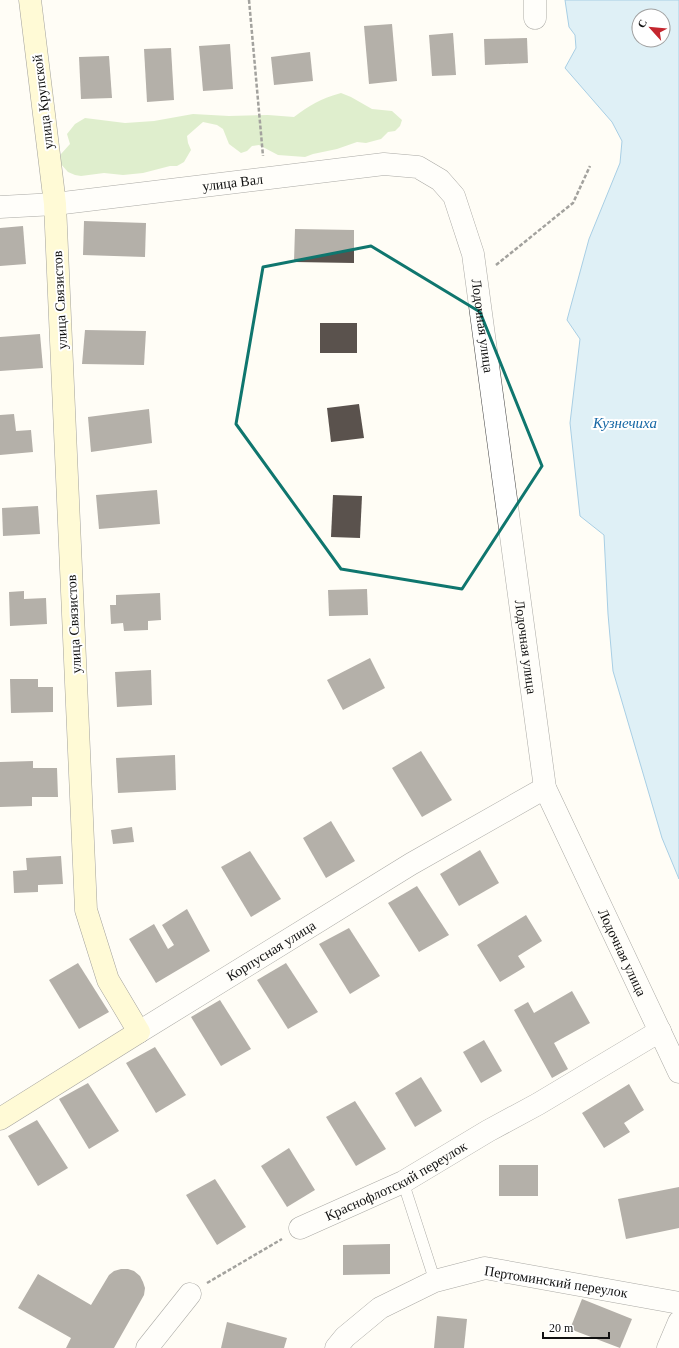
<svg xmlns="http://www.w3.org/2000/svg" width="679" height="1348" viewBox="0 0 679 1348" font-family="Georgia,serif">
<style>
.forest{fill:#b9dc9c}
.water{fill:#b9e0f7;stroke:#3f96cf;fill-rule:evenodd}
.building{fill:#5a524d}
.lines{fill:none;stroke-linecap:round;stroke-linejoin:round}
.lane-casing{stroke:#444;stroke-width:12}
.street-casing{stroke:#444;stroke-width:23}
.secondary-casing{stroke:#333;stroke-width:23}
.path{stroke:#333;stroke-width:2.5;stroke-dasharray:4 2;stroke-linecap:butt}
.lane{stroke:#fff;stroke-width:11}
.street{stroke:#fff;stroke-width:22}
.secondary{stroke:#fff6b0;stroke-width:22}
.marked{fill:none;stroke:#0f766e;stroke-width:3;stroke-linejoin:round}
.labels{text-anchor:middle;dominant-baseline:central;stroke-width:4;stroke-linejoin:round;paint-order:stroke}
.street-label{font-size:14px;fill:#111;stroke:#fff}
.water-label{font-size:15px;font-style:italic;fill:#1768a6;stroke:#fff}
</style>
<rect width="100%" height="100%" fill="#fffdf5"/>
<path class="forest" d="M 341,93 L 351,97 L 372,109 L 392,111 L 402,120 L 400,126 L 395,131 L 388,132 L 381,139 L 366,143 L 357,142 L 337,149 L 313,154 L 305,157 L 278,155 L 259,145 L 252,146 L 247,151 L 241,153 L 229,144 L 223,129 L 217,125 L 203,122 L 187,136 L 188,143 L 191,150 L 184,162 L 177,166 L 170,166 L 143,173 L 123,175 L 104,173 L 81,176 L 75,175 L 68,172 L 59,162 L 61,154 L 70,144 L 67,134 L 75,124 L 85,118 L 125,123 L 154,121 L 193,114 L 229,116 L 268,115 L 294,117 C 310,105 320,99 341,93 Z"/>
<path class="water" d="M 565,0 L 679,0 L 679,879 L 662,838 L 613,671 L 608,614 L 604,535 L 580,516 L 570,423 L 580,339 L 567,320 L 589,239 L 620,163 L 622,141 L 612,122 L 565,68 L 576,48 L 575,35 L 569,27 ZM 639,16 L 663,16 L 663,40 L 639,40 Z"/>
<g class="building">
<path d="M 392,24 L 397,81 L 369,84 L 364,26 Z"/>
<path d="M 453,33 L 456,75 L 432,76 L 429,35 Z"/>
<path d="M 527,38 L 528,63 L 485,65 L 484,39 Z"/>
<path d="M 230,44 L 233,89 L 203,91 L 199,46 Z"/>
<path d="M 171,48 L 174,100 L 147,102 L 144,49 Z"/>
<path d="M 310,52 L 313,81 L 274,85 L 271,57 Z"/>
<path d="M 109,56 L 112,98 L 81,99 L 79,57 Z"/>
<path d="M 84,221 L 146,223 L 145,257 L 83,255 Z"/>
<path d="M 23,226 L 26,264 L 0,266 L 0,228 Z"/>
<path d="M 295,229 L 354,230 L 354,263 L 294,262 Z"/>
<rect x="320" y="323" width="37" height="30"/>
<path d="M 85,330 L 146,331 L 144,365 L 82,364 Z"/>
<path d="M 40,334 L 43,368 L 0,371 L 0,337 Z"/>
<path d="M 359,404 L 364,438 L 331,442 L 327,408 Z"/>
<path d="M 149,409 L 152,443 L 91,452 L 88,417 Z"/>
<path d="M 14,414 L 16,431 L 31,430 L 33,452 L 0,455 L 0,415 Z"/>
<path d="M 157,490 L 160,524 L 99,529 L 96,495 Z"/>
<path d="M 333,495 L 362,496 L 360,538 L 331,537 Z"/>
<path d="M 38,506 L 40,534 L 3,536 L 2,508 Z"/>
<path d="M 367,589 L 368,615 L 329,616 L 328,590 Z"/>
<path d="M 24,591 L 24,599 L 46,598 L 47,624 L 10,626 L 9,592 Z"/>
<path d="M 160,593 L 161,620 L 148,621 L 148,630 L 124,631 L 123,623 L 111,624 L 110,605 L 116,605 L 116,595 Z"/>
<path d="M 370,658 L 385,688 L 343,710 L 327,680 Z"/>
<path d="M 151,670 L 152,705 L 117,707 L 115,672 Z"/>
<path d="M 10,679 L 38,679 L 38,687 L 53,687 L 53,712 L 11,713 Z"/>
<path d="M 421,751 L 452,800 L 422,817 L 392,768 Z"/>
<path d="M 175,755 L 176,790 L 118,793 L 116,758 Z"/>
<path d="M 33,761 L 33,768 L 57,768 L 58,797 L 32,797 L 32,806 L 0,807 L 0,762 Z"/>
<path d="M 331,821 L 355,861 L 326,878 L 303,838 Z"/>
<path d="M 132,827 L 134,842 L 113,844 L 111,830 Z"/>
<path d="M 480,850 L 499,883 L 459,906 L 440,874 Z"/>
<path d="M 250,851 L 281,899 L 251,917 L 221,867 Z"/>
<path d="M 61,856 L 63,884 L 38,885 L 38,892 L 14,893 L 13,871 L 27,870 L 26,858 Z"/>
<path d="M 417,886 L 449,935 L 419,952 L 388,903 Z"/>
<path d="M 187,909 L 210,951 L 156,983 L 129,939 L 154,924 L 168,949 L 174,945 L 162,925 Z"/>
<path d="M 526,915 L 542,941 L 518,956 L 525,967 L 500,982 L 477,945 Z"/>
<path d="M 349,928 L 380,976 L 350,994 L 319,944 Z"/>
<path d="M 78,963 L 109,1012 L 79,1029 L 49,980 Z"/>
<path d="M 286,963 L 318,1012 L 288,1029 L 257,980 Z"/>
<path d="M 572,991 L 590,1023 L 554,1043 L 568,1069 L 552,1078 L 514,1010 L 528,1002 L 534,1013 Z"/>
<path d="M 220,1000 L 251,1049 L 221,1066 L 191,1017 Z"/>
<path d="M 484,1040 L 502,1071 L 481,1083 L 463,1052 Z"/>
<path d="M 155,1047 L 186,1095 L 156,1113 L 126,1063 Z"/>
<path d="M 421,1077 L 442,1111 L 415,1127 L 395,1093 Z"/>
<path d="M 88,1083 L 119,1131 L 89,1149 L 59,1099 Z"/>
<path d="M 629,1084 L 644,1110 L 624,1123 L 630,1132 L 604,1148 L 582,1113 Z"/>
<path d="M 355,1101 L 386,1149 L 356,1166 L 326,1117 Z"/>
<path d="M 37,1120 L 68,1168 L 38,1186 L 8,1136 Z"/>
<path d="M 289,1148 L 315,1190 L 287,1207 L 261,1166 Z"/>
<rect x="499" y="1165" width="39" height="31"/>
<path d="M 215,1179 L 246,1227 L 217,1245 L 186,1195 Z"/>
<path d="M 679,1187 L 679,1228 L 626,1239 L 618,1199 Z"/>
<path d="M 390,1244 L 390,1274 L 343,1275 L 343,1245 Z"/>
<path d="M 121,1269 L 128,1269 L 134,1271 L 140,1276 L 143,1282 L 145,1288 L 144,1295 L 114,1348 L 66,1348 L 71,1338 L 18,1308 L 38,1274 L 91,1305 L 109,1275 L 114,1271 Z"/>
<path d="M 582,1299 L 632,1319 L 620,1348 L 570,1329 Z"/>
<path d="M 437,1316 L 467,1319 L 464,1348 L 434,1348 Z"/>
<path d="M 227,1322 L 287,1338 L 284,1348 L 221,1348 Z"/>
</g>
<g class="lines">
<defs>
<path id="lane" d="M 403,1182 L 435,1281"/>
<g id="street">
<path d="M 535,0 L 535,18"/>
<path id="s1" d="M 0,207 L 55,204 L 384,164 L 418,167 L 440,180 L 454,196 L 473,254 L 545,788 L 679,1072"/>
<path id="s2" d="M 139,1032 L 411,864 L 545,788"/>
<path id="s3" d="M 300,1228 L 403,1182 L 488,1131 L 538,1104 L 660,1031"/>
<path d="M 147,1348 L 190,1294"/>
<path d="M 336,1348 L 345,1337 L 380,1308 L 435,1281 L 485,1268 L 679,1303"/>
<path d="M 668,1348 L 679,1322"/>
</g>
<path id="secondary" d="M 0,1119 L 139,1032 L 108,980 L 86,910 L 55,204 L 30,0"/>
</defs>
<use href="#lane" class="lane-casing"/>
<use href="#street" class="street-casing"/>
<use href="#secondary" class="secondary-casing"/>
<g class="path">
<path d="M 249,0 L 263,156"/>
<path d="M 496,265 L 573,203 L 590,166"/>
<path d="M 207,1283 L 282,1239"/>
</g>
<use href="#lane" class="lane"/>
<use href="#street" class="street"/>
<use href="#secondary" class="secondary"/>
</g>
<path d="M0 0H679V1348H0ZM 371,246 L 480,312 L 542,466 L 462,589 L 341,569 L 236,424 L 263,267 Z" fill="#fffdf5" fill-opacity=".55" fill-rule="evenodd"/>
<path class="marked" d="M 371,246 L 480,312 L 542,466 L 462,589 L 341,569 L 236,424 L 263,267 Z"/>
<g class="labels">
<g class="street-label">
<text transform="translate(43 102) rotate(-97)">улица Крупской</text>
<text stroke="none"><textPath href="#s1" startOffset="234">улица Вал</textPath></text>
<text transform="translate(60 300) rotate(-93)">улица Связистов</text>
<text stroke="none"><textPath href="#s1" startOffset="601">Лодочная улица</textPath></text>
<text transform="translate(74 624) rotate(-93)">улица Связистов</text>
<text stroke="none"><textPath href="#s1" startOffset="925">Лодочная улица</textPath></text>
<text stroke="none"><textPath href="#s2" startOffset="155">Корпусная улица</textPath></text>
<text stroke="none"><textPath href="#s1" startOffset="1249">Лодочная улица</textPath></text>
<text stroke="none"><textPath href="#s3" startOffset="107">Краснофлотский переулок</textPath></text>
<text transform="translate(556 1282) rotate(9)">Пертоминский переулок</text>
</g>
<g class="water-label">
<text x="625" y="423">Кузнечиха</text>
</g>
</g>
<g transform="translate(651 28) rotate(297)"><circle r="19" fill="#ffffff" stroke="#a0a0a0"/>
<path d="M0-3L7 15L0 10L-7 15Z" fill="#c4262e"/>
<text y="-6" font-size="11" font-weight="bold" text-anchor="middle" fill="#111111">С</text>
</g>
<path d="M543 1332v6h66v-6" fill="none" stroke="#111111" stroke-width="2"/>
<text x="549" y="1332" font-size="12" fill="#111111" stroke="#ffffff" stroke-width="3" paint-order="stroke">20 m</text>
</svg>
